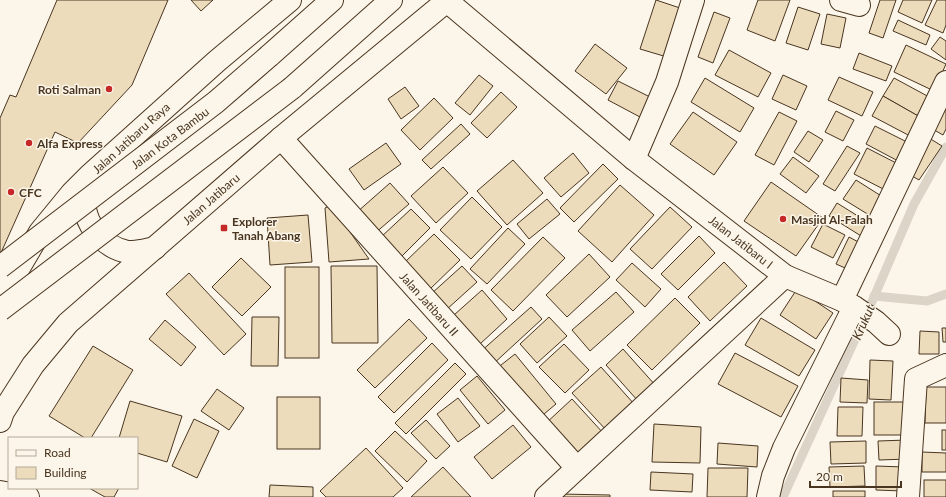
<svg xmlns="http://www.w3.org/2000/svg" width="946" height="497" viewBox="0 0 946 497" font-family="Lato,sans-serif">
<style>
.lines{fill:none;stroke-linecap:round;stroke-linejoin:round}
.stream{stroke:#dcd4c6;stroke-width:9}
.building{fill:#ecdcbc;stroke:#4a3520}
.minor-casing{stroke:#4a3520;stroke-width:24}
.major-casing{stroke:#4a3520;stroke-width:24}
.minor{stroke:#fbf6e9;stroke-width:22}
.major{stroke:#fbf6e9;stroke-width:22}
.major-bridge-casing{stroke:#4a3520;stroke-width:24;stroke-linecap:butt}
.major-bridge{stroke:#fbf6e9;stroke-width:22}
.poi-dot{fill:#c62828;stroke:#fbf6e9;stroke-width:1.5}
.labels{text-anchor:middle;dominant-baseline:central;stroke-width:3;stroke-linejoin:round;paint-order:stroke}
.poi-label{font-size:12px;font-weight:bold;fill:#4a3520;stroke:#fbf6e9;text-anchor:start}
.street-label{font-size:12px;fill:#4a3520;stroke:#fbf6e9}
.water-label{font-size:13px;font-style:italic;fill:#4a3520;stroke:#fbf6e9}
</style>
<rect width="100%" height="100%" fill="#fbf6e9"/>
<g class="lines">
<g class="stream">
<path d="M 874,296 L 927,301 L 946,294"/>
<path d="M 783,497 L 868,311 L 914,204 L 946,147"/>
</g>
</g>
<g class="building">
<path d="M 57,0 L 168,0 L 132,85 L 78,143 L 55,132 L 0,255 L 0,118 L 10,95 L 16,97 Z"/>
<path d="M 191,0 L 213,0 L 201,11 Z"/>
<path d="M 656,0 L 683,9 L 667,57 L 640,49 Z"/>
<path d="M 758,0 L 790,0 L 775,41 L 747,30 Z"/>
<path d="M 880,0 L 896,0 L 883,38 L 869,33 Z"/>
<path d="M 903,0 L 932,0 L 922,23 L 898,12 Z"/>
<path d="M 937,0 L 946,0 L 946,25 L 943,33 L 925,25 Z"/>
<path d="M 798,7 L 820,14 L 808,50 L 786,43 Z"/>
<path d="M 714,12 L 730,18 L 713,63 L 698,57 Z"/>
<path d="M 827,14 L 846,18 L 840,48 L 821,44 Z"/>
<path d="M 898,20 L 930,35 L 926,45 L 893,31 Z"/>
<path d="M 940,37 L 946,41 L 946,60 L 931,49 Z"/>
<path d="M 595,44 L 627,68 L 606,94 L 575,71 Z"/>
<path d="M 906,45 L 946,64 L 934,91 L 894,72 Z"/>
<path d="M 729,50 L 771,73 L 758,97 L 715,75 Z"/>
<path d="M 859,53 L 892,66 L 886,81 L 853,69 Z"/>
<path d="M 479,75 L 493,86 L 470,115 L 455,103 Z"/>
<path d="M 783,75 L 807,86 L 796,110 L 772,99 Z"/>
<path d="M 839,77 L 873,92 L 862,116 L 828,100 Z"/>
<path d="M 705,78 L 754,108 L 740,132 L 691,102 Z"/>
<path d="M 894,78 L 931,98 L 920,117 L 883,96 Z"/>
<path d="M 618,81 L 650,97 L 640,117 L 608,100 Z"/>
<path d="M 405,87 L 419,106 L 401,119 L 388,99 Z"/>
<path d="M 501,92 L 517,107 L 487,138 L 471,123 Z"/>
<path d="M 883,96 L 920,117 L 910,136 L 872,116 Z"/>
<path d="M 434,98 L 453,118 L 420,150 L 401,130 Z"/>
<path d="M 946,100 L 946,129 L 943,135 L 929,127 Z"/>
<path d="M 836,111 L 854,120 L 843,141 L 825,132 Z"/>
<path d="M 693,112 L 737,142 L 714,175 L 670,144 Z"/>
<path d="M 779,112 L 797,121 L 774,165 L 755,155 Z"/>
<path d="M 461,124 L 470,134 L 431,169 L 422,160 Z"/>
<path d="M 875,126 L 909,143 L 900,162 L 866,144 Z"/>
<path d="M 808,131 L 823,140 L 809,162 L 794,152 Z"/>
<path d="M 929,138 L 942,146 L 919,180 L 907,173 Z"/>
<path d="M 386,143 L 401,164 L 364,190 L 349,169 Z"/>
<path d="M 847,146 L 860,153 L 835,191 L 823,184 Z"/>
<path d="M 867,148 L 902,166 L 889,192 L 854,174 Z"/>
<path d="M 573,153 L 589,173 L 561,197 L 544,178 Z"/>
<path d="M 793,157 L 819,176 L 806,193 L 780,174 Z"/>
<path d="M 513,160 L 543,193 L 507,225 L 477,191 Z"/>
<path d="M 603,164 L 618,179 L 574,222 L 560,208 Z"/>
<path d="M 443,167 L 468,193 L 436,223 L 411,196 Z"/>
<path d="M 856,180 L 886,199 L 874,218 L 843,199 Z"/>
<path d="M 771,182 L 823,218 L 796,256 L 744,221 Z"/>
<path d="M 390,183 L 409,204 L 374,234 L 356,213 Z"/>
<path d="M 620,185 L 654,215 L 612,262 L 578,231 Z"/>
<path d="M 472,197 L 502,227 L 471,259 L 440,230 Z"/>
<path d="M 547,199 L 560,214 L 529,239 L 517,224 Z"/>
<path d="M 837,203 L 874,226 L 866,239 L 829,216 Z"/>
<path d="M 331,205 L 369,259 L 329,262 L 325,208 Z"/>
<path d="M 670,207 L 692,227 L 652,269 L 630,249 Z"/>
<path d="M 411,209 L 430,228 L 400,258 L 380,238 Z"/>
<path d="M 308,215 L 312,262 L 270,265 L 267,218 Z"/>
<path d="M 823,224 L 845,235 L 833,258 L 811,247 Z"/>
<path d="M 508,228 L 525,244 L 487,284 L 470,269 Z"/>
<path d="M 434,234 L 460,260 L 429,290 L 403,264 Z"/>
<path d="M 699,236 L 715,253 L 678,290 L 661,274 Z"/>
<path d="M 543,237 L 565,258 L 513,311 L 491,290 Z"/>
<path d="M 849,237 L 864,245 L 852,271 L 836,264 Z"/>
<path d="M 589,254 L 610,277 L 567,317 L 546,295 Z"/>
<path d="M 241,258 L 271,287 L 242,316 L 212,287 Z"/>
<path d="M 724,262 L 747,286 L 710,321 L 688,297 Z"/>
<path d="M 632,263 L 661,289 L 645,307 L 616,280 Z"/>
<path d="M 331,266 L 377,266 L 378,343 L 332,343 Z"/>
<path d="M 462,266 L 477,282 L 446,310 L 431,294 Z"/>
<rect x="285" y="267" width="34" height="91"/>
<path d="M 189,273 L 246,334 L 224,355 L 166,294 Z"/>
<path d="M 797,289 L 833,313 L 816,339 L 780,315 Z"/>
<path d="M 482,290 L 507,319 L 480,344 L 454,315 Z"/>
<path d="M 616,292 L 634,312 L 590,351 L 572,330 Z"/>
<path d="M 675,298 L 700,323 L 652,370 L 627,345 Z"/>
<path d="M 531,307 L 542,319 L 491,366 L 479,353 Z"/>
<path d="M 252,317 L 279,317 L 278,366 L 251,366 Z"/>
<path d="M 549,317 L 567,336 L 537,363 L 520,344 Z"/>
<path d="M 761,318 L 815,350 L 799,376 L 745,345 Z"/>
<path d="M 409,319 L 427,338 L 375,388 L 357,370 Z"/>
<path d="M 165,320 L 196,347 L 181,366 L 149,339 Z"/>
<path d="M 942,328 L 946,328 L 946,342 L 943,342 Z"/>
<path d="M 920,331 L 939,332 L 939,354 L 919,354 Z"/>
<path d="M 432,343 L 448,360 L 394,413 L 378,397 Z"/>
<path d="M 564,344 L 589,370 L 565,393 L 539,367 Z"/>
<path d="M 93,346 L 133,370 L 91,438 L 85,438 L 49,416 Z"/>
<path d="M 623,349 L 656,386 L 638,401 L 606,365 Z"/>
<path d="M 735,353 L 798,386 L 781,417 L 718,384 Z"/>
<path d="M 515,354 L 556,404 L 538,419 L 496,369 Z"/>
<path d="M 870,360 L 893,361 L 891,400 L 869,399 Z"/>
<path d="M 455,363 L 466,374 L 406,434 L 395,423 Z"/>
<path d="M 601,367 L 635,405 L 607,431 L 572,393 Z"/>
<path d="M 477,376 L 505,410 L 488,424 L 460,390 Z"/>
<path d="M 841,378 L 868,380 L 867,403 L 840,402 Z"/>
<path d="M 926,387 L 946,387 L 946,423 L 925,423 Z"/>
<path d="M 217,389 L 244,408 L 229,430 L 201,411 Z"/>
<rect x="277" y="397" width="43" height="52"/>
<path d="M 458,398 L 480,426 L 458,442 L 437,414 Z"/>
<path d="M 572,399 L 604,434 L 575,459 L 544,425 Z"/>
<path d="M 130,401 L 182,416 L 167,462 L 137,453 L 137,438 L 119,438 Z"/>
<rect x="874" y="402" width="30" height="33"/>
<path d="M 838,407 L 863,407 L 862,436 L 837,436 Z"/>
<path d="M 194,419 L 219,431 L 197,478 L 172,466 Z"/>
<path d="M 426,420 L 450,446 L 436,459 L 411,433 Z"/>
<path d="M 654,424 L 701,427 L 700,463 L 652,462 Z"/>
<path d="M 513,425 L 531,447 L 492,479 L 474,457 Z"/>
<rect x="942" y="430" width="4" height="20"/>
<path d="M 395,431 L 427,461 L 407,482 L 375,451 Z"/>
<path d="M 907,440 L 908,459 L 879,460 L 878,441 Z"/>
<path d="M 866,441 L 866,463 L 831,464 L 830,442 Z"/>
<path d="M 718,443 L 758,446 L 757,467 L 717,464 Z"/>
<path d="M 366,448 L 403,488 L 393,497 L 326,497 L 320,491 Z"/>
<path d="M 922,452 L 946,453 L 946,472 L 922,472 Z"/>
<path d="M 864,466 L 865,486 L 830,487 L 829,467 Z"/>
<path d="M 876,466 L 904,467 L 903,491 L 876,490 Z"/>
<path d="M 443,467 L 471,497 L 411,497 Z"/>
<path d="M 708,468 L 748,468 L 747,497 L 707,497 Z"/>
<path d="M 651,472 L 693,474 L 692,492 L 650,490 Z"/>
<rect x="924" y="480" width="22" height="17"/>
<path d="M 270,485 L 313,487 L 313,497 L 269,497 Z"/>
<path d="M 89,488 L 119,488 L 114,497 L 105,497 Z"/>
<rect x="833" y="491" width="32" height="6"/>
<path d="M 560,494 L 610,495 L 610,497 L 560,497 Z"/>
</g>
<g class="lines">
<defs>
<g id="minor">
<path d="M 841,0 L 859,5"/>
<path d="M 447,1 L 634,159 L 785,276 L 842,300 L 854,307 L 784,448 L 773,476 L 768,497"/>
<path d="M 281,138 L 577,468"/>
<path d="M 634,159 L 667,82 L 693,0"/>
<path d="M 842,300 L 946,82"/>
<path d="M 854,307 L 876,322 L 889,334"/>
<path d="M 0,492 L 28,497"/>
<path d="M 546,497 L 785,276"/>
<path d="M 908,497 L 916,379 L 946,365"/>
</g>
<g id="major">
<path d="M 269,56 L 332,0"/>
<path d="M 292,88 L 391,0"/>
<path d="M 87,185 C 86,194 83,204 86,213 C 90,230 107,247 124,251 C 135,254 145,250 155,248"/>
<path d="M 0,300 L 40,232 L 72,193 L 89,176 L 217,61 L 290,0"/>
<path d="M 0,421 L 3,412 L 33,365 L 68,323 L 281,138 L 448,0"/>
</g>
</defs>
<use href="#minor" class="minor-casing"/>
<use href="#major" class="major-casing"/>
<use href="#minor" class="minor"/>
<use href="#major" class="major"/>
<defs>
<g id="major-bridge">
<path d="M 0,267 L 216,102 L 269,56"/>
<path d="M 0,310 L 292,88"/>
</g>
</defs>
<use href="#major-bridge" class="major-bridge-casing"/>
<use href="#major-bridge" class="major-bridge"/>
</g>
<g class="poi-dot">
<circle cx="109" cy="89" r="4"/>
<circle cx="29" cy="143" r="4"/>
<circle cx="11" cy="192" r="4"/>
<circle cx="783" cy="219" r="4"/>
<rect x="220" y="224" width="8" height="8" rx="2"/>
</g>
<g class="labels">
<g class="poi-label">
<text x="101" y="89" text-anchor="end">Roti Salman</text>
<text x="37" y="143">Alfa Express</text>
<text x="19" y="192">CFC</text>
<text x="791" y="219">Masjid Al-Falah</text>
<text x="232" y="221">Explorer<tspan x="232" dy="14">Tanah Abang</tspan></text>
</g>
<g class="street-label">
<text transform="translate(131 138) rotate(-42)">Jalan Jatibaru Raya</text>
<text transform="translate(170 138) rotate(-37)">Jalan Kota Bambu</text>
<text transform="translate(211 199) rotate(-41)">Jalan Jatibaru</text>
<text transform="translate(741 242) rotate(38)">Jalan Jatibaru I</text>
<text transform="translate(429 304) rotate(48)">Jalan Jatibaru II</text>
</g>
<g class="water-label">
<text transform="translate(863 322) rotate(-66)">Krukut</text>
</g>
</g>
<rect x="8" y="437" width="130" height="52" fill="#fbf6e9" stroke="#b4a999"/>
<rect x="16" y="450" width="20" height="6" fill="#fbf6e9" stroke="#b4a999"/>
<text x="44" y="457" font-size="12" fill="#4a3520">Road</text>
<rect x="16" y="467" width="20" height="12" fill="#ecdcbc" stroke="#b4a999"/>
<text x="44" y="477" font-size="12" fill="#4a3520">Building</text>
<path d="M810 481v6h91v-6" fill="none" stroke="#4a3520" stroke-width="2"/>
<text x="816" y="481" font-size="12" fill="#4a3520" stroke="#fbf6e9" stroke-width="3" paint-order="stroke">20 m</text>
</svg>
